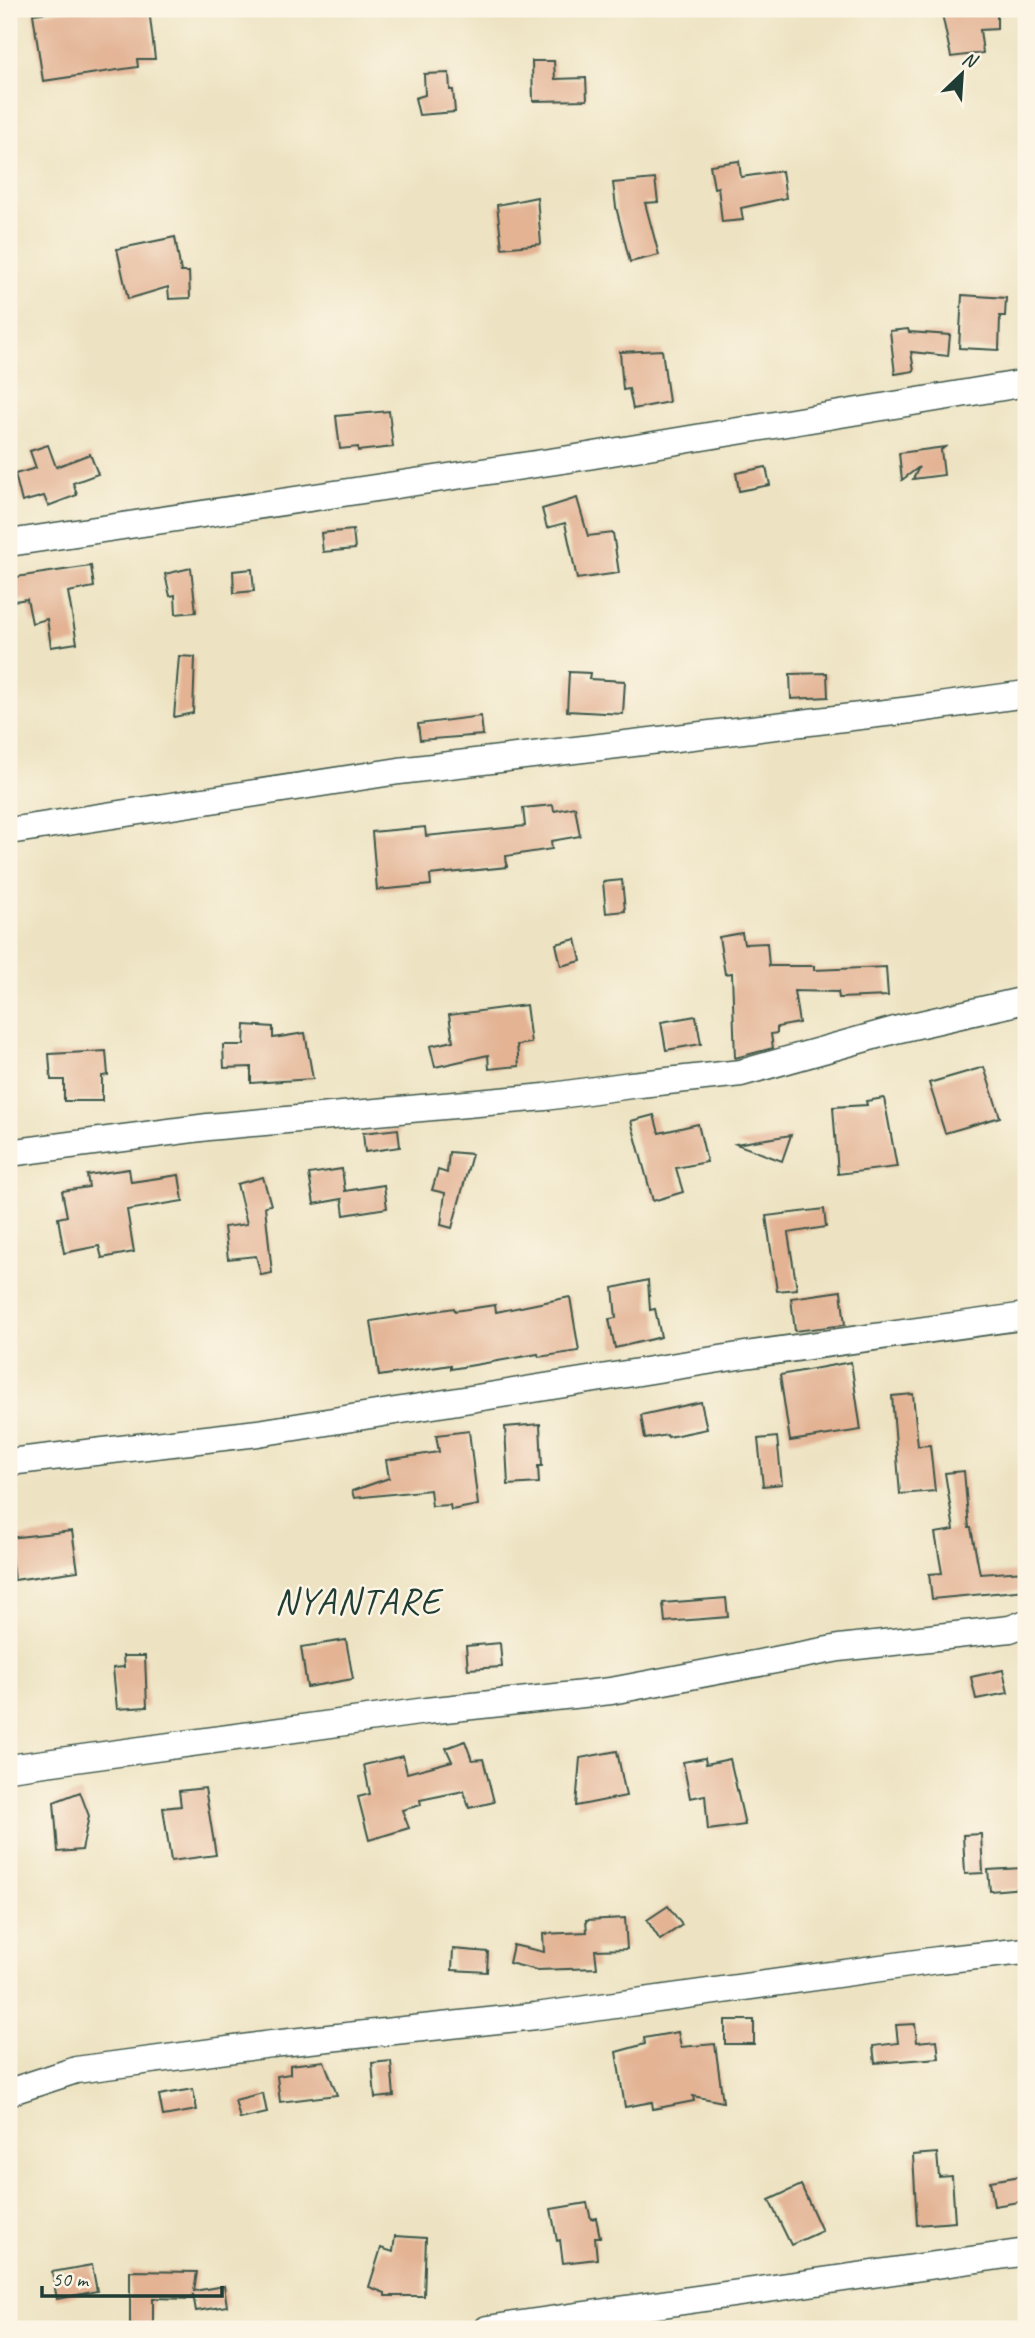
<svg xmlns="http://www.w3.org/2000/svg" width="1035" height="2338" viewBox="0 0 1035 2338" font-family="Caveat,sans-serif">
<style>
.building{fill:#e3b394}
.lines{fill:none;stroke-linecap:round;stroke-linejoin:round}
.minor-casing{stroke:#3e5649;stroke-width:29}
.minor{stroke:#fff;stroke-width:26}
.labels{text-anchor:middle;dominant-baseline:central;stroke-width:5;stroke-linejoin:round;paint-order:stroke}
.quarter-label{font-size:37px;letter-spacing:2px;fill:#1f3d34;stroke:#fcf5e5}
</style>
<rect width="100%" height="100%" fill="#fcf5e5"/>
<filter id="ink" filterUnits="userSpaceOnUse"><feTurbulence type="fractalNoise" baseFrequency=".0143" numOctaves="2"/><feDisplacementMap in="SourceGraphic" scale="14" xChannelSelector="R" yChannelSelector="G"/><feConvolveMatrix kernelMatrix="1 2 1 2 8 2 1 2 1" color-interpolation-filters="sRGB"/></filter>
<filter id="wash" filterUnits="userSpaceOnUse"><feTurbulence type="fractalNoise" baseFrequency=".00686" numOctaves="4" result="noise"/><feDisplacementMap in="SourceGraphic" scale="28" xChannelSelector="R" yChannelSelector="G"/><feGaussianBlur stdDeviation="1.57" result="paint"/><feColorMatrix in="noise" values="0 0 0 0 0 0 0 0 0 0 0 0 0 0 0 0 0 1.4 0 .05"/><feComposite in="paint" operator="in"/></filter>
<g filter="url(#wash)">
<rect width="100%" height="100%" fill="#ede3c2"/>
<g id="blocks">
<g class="building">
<path d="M 75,9 L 120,9 L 120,12 L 149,9 L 155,59 L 137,59 L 138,67 L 43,81 L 33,14 Z"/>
<path d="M 941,9 L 997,9 L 997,29 L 980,30 L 983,53 L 951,57 Z"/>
<path d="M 532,61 L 554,61 L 555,79 L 586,78 L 587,100 L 533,101 Z"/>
<path d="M 449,73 L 450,90 L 453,90 L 455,112 L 419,115 L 415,98 L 425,95 L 424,74 Z"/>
<path d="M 739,161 L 741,177 L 782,171 L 786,198 L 741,208 L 743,220 L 722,222 L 718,187 L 714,188 L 710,165 Z"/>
<path d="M 655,179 L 658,202 L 645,203 L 659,255 L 630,262 L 616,207 L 613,183 Z"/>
<path d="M 537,197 L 541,244 L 502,248 L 497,205 Z"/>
<path d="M 175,237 L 181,272 L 189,272 L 190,298 L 169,299 L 168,287 L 128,299 L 117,249 Z"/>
<path d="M 962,295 L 1006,298 L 1005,316 L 1000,316 L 999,350 L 959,348 Z"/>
<path d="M 908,329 L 909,332 L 950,335 L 948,356 L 911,352 L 914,371 L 895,374 L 890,331 Z"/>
<path d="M 662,350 L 669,402 L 633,409 L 629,389 L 623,390 L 620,352 Z"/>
<path d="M 389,411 L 393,447 L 358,451 L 358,447 L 340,449 L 336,416 Z"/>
<path d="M 48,445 L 56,467 L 90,454 L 98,474 L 73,483 L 77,495 L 48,506 L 44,496 L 22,502 L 15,474 L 36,468 L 30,451 Z"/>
<path d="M 945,447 L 941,450 L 944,475 L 913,479 L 919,467 L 902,480 L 899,453 Z"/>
<path d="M 766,467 L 770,485 L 739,491 L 736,473 Z"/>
<path d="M 577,498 L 588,536 L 613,533 L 619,573 L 577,579 L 565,523 L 547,528 L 542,509 Z"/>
<path d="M 353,530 L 355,549 L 323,552 L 321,533 Z"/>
<path d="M 91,566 L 94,587 L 68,592 L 77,643 L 51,647 L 47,619 L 32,623 L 27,599 L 9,602 L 9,578 Z"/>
<path d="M 191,568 L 196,612 L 176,614 L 175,595 L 170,596 L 165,574 Z"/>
<path d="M 252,569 L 254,591 L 234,593 L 233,571 Z"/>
<path d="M 179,656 L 195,657 L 193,713 L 174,717 Z"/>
<path d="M 569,672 L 590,673 L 589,679 L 625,681 L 623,714 L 567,711 Z"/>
<path d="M 827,673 L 828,697 L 791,699 L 790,674 Z"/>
<path d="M 481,716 L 483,735 L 420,740 L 418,724 Z"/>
<path d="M 553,805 L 554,811 L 575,807 L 580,836 L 551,841 L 552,849 L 506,856 L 507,867 L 430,875 L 431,885 L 377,890 L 372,832 L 425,827 L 426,836 L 525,826 L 523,808 Z"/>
<path d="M 622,880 L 625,911 L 606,913 L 603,882 Z"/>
<path d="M 742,933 L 744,944 L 767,943 L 769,966 L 814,966 L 814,970 L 886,967 L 888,996 L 839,998 L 838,992 L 794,991 L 799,1023 L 777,1027 L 777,1033 L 771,1034 L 773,1048 L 735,1058 L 732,973 L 725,974 L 719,937 Z"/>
<path d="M 576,939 L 581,961 L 561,966 L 556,944 Z"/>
<path d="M 526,1005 L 531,1043 L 517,1045 L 519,1066 L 489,1069 L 488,1055 L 435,1067 L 430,1046 L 453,1041 L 449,1015 Z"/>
<path d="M 696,1016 L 701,1044 L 666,1050 L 661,1022 Z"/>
<path d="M 245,1025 L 273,1027 L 273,1038 L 305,1033 L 313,1079 L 251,1083 L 251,1067 L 224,1068 L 223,1045 L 244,1045 Z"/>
<path d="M 106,1051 L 108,1075 L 102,1076 L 102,1101 L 64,1101 L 64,1080 L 51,1080 L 49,1054 Z"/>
<path d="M 984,1067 L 1000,1117 L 945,1133 L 929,1083 Z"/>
<path d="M 884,1098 L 897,1167 L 838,1174 L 833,1107 L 867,1105 L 866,1101 Z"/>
<path d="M 654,1115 L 659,1133 L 698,1124 L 707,1162 L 676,1168 L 683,1192 L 653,1201 L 631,1121 Z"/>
<path d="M 398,1129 L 400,1147 L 365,1152 L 363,1133 Z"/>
<path d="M 791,1135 L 782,1161 L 736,1144 Z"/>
<path d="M 449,1152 L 472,1154 L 452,1228 L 441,1225 L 445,1193 L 432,1190 L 438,1170 L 447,1173 Z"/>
<path d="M 129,1169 L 131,1182 L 179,1175 L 183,1201 L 127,1210 L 134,1252 L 102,1258 L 99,1246 L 64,1253 L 58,1218 L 67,1216 L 62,1191 L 89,1187 L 87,1175 Z"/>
<path d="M 342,1169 L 345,1191 L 384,1185 L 387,1208 L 344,1215 L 342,1199 L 314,1204 L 309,1174 Z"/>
<path d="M 263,1177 L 271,1205 L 265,1206 L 272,1273 L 261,1275 L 256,1256 L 228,1259 L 224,1227 L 247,1224 L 237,1184 Z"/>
<path d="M 824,1209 L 826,1227 L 788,1233 L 797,1289 L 777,1291 L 766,1216 Z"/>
<path d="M 648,1280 L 650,1310 L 655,1309 L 661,1337 L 615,1348 L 609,1319 L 616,1318 L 613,1288 Z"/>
<path d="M 841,1291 L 845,1325 L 795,1331 L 791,1298 Z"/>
<path d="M 570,1297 L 579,1351 L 539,1357 L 538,1354 L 451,1369 L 451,1365 L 379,1376 L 371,1321 L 454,1308 L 455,1311 L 495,1305 L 496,1312 Z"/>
<path d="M 851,1362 L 861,1430 L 790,1441 L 780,1375 Z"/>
<path d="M 913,1394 L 918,1446 L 930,1445 L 935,1491 L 900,1494 L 892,1396 Z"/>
<path d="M 701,1402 L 707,1429 L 668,1437 L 667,1435 L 645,1439 L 641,1415 Z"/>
<path d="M 540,1424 L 542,1466 L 538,1466 L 539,1483 L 508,1485 L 505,1427 Z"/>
<path d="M 469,1431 L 478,1505 L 451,1510 L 450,1505 L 432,1506 L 430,1490 L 354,1498 L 352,1491 L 389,1478 L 386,1460 L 439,1452 L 436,1435 Z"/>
<path d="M 777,1437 L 782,1484 L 763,1486 L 758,1439 Z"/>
<path d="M 964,1471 L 969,1528 L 971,1528 L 980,1574 L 1026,1571 L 1026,1590 L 932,1599 L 929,1574 L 942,1573 L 935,1533 L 954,1530 L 945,1473 Z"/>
<path d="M 72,1531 L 78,1571 L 14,1580 L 9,1538 Z"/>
<path d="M 726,1598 L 728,1617 L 665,1622 L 663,1603 Z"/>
<path d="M 346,1640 L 353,1679 L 307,1687 L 301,1647 Z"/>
<path d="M 500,1643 L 502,1667 L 468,1669 L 466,1646 Z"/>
<path d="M 123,1656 L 145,1656 L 147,1707 L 117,1709 L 113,1668 L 124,1667 Z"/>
<path d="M 1003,1670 L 1008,1693 L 976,1699 L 971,1677 Z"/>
<path d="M 465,1741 L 472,1760 L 483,1759 L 494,1802 L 469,1808 L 464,1791 L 420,1800 L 421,1805 L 402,1810 L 409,1828 L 369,1840 L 358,1797 L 370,1794 L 364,1765 L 403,1756 L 407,1773 L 452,1761 L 446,1748 Z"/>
<path d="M 617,1751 L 626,1796 L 576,1806 L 580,1758 Z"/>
<path d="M 705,1758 L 706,1764 L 730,1759 L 745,1825 L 708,1830 L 705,1795 L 690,1798 L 683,1762 Z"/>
<path d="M 205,1788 L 216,1855 L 171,1861 L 163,1808 L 181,1806 L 179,1791 Z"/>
<path d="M 80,1792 L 89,1816 L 82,1850 L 58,1852 L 54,1802 Z"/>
<path d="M 981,1834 L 983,1873 L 965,1874 L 963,1835 Z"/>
<path d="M 1022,1868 L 1023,1888 L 990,1891 L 988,1870 Z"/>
<path d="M 668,1906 L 682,1925 L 660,1940 L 647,1920 Z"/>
<path d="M 625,1918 L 627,1949 L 595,1950 L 597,1968 L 537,1970 L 509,1963 L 513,1945 L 544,1952 L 543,1934 L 587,1932 L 586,1920 Z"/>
<path d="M 453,1949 L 488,1952 L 487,1972 L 452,1970 Z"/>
<rect x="725" y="2020" width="29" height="24"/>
<path d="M 915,2024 L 917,2042 L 937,2040 L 939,2058 L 875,2063 L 873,2046 L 898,2043 L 896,2025 Z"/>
<path d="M 678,2032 L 681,2047 L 715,2044 L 723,2102 L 693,2096 L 694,2101 L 653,2109 L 652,2102 L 625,2107 L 616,2052 L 645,2044 L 644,2038 Z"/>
<path d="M 324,2061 L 337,2095 L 280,2102 L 277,2076 L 290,2074 L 290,2065 Z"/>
<path d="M 391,2061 L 394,2096 L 375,2098 L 372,2063 Z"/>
<path d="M 193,2089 L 197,2110 L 163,2116 L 159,2095 Z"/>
<path d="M 263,2093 L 267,2113 L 240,2119 L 235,2100 Z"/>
<path d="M 937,2153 L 939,2177 L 952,2176 L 955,2222 L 917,2225 L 913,2155 Z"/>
<path d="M 1021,2176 L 1025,2201 L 994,2206 L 990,2181 Z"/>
<path d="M 801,2185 L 822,2231 L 791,2245 L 769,2200 Z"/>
<path d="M 587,2203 L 591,2219 L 596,2218 L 600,2237 L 595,2237 L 597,2259 L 563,2263 L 560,2240 L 557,2241 L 551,2209 Z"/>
<path d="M 395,2236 L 426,2238 L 424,2296 L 385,2296 L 385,2293 L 369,2287 L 381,2248 L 393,2252 Z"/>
<path d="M 92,2265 L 97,2291 L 57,2299 L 52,2272 Z"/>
<path d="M 130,2271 L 197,2272 L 194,2291 L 224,2286 L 227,2306 L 196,2311 L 193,2294 L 192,2299 L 153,2298 L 153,2325 L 130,2325 Z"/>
</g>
</g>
</g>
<g filter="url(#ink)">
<use href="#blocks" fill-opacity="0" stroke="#3e5649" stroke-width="2"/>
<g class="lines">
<defs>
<g id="minor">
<path d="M 9,543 L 576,458 L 1026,383"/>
<path d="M 9,831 L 399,771 L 911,710 L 1026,694"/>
<path d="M 9,1153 L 208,1127 L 545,1097 L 631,1085 L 741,1073 L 895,1030 L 1026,1000"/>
<path d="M 9,1462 L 258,1433 L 745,1355 L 1026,1316"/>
<path d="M 9,1768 L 426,1711 L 611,1691 L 839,1648 L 1010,1629 L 1026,1623"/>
<path d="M 9,2092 L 76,2070 L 272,2044 L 536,2016 L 938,1960 L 1026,1951"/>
<path d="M 487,2329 L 1026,2252"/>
</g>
</defs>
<use href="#minor" class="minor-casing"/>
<use href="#minor" class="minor"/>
</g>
</g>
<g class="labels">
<g class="quarter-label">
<text x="358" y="1600">NYANTARE</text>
</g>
</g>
<rect width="1035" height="2338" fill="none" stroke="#fcf5e5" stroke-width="35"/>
<g transform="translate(962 74) rotate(25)" stroke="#fcf5e5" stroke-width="5" paint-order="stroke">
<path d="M0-5L12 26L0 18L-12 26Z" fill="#1f3d34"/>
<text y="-10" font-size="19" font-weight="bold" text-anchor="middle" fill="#1f3d34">N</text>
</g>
<path d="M42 2286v10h180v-10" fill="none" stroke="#1f3d34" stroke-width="3.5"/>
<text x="52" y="2286" font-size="21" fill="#1f3d34" stroke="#fcf5e5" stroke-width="5" paint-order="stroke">50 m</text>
</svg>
